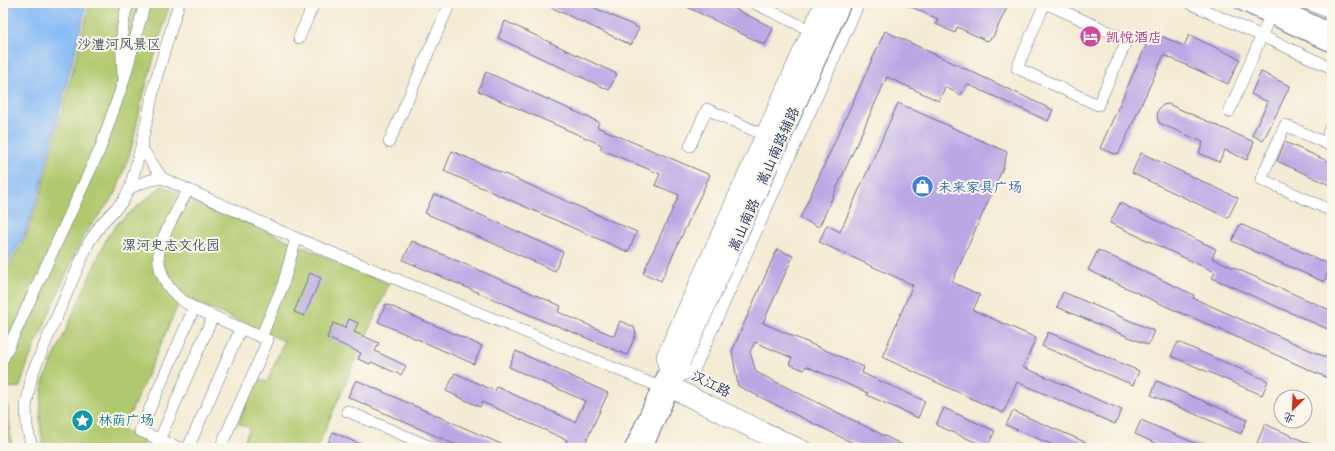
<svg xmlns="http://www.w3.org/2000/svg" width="1335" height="451" viewBox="0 0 1335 451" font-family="Caveat,'LXGW WenKai TC',sans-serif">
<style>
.green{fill:#b1c96e;stroke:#667c66}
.water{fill:#87bbf5;stroke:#5175aa}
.building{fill:#bca7e5}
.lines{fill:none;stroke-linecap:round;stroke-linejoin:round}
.minor-casing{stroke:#677187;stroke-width:12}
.major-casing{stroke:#677187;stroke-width:16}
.minor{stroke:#fff;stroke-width:11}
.major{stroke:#fff;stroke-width:14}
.labels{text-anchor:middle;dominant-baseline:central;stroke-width:4;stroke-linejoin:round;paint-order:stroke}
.hotel-label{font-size:14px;fill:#b23c85;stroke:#fbf7ec;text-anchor:start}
.park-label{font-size:14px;fill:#405662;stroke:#fbf7ec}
.street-label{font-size:14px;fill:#1b2f5e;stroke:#fbf7ec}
.shop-label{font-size:14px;fill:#366cbe;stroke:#fbf7ec;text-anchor:start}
.culture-label{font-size:14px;fill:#0d838f;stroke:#fbf7ec;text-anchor:start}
</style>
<rect width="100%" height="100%" fill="#fbf7ec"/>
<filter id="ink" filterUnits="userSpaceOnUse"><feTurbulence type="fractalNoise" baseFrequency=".025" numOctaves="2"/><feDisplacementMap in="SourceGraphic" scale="8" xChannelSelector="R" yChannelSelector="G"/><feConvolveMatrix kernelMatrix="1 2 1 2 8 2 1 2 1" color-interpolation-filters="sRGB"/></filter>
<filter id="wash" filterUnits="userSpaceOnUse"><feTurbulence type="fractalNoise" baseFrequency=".012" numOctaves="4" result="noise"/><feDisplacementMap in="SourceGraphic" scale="16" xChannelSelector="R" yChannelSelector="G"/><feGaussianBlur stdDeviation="0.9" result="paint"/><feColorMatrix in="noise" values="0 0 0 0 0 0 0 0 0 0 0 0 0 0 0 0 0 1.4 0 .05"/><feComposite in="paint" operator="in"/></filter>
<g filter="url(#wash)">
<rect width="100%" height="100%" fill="#f4ebd4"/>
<g class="green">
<path d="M 90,3 L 170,3 L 143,96 L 131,150 L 116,193 L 83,236 L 28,362 L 20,387 L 6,388 L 12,448 L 3,448 L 3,277 L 25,238 L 41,193 Z"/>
<path d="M 162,186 L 389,284 L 317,448 L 241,448 L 250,428 L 238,423 L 257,378 L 267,382 L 284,341 L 182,296 L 123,430 L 146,440 L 142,448 L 44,448 C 38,424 40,407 43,382 L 107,237 L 120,221 Z"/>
</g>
<path class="water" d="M 3,3 L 87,3 L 39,193 L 24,236 L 3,272 Z"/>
<g id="blocks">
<g class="building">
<path d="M 542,3 L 584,3 L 639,28 L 631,45 Z"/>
<path d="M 679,3 L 723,3 L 773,28 L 765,45 Z"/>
<path d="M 902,3 L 1009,3 L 993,37 L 987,41 L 957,27 L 955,33 L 936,24 L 938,19 Z"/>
<path d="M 505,21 L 617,74 L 609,90 L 498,38 Z"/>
<path d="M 885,31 L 1053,110 L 1048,121 L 967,84 L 961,95 L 945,87 L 939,101 L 887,77 L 819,227 L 800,218 Z"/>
<path d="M 1152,32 L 1184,46 L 1189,35 L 1240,59 L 1228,84 L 1164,55 L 1119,153 L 1114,154 L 1100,148 Z"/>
<path d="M 486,72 L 599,122 L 597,127 L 710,175 L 661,281 L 643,273 L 679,195 L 655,185 L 660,174 L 600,149 L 602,145 L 478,91 Z"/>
<path d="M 1261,72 L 1290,86 L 1263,141 L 1252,135 L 1268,102 L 1251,94 Z"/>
<path d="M 898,103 L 1007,152 L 1003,168 L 952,282 L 980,295 L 973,310 L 1036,338 L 1023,367 L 1122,410 L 1115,424 L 1017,382 L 1003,413 L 882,357 L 913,285 L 819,242 L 827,225 L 840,232 Z"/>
<path d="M 1168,104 L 1254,142 L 1247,160 L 1225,150 L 1219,162 L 1199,153 L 1203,142 L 1159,123 L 1157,117 L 1158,110 L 1163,105 Z"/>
<path d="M 1285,142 L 1332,163 L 1332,186 L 1277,161 Z"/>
<path d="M 452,151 L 637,232 L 628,252 L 444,171 Z"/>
<path d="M 1141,153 L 1238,198 L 1228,218 L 1132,173 Z"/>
<path d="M 434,194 L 563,252 L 555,271 L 425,213 Z"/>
<path d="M 1120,203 L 1216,249 L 1212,258 L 1332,311 L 1332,331 L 1212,278 L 1215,272 L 1110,223 Z"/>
<path d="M 1240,224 L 1331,265 L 1324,282 L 1232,241 Z"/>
<path d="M 412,241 L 561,306 L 558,312 L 614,336 L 620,321 L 634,327 L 636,334 L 627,355 L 553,324 L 553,325 L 403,260 Z"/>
<path d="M 777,249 L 793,256 L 763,323 L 864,367 L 862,373 L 925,401 L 918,418 L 867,395 L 868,393 L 806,366 L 804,370 L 789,364 L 792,358 L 755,342 L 750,352 L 756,372 L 909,448 L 863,448 L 738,386 L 732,351 Z"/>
<path d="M 1098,250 L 1194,295 L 1193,298 L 1332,360 L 1332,380 L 1185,314 L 1185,315 L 1088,270 Z"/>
<path d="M 310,273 L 321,278 L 304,316 L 294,312 Z"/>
<path d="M 1063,292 L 1154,331 L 1148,345 L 1057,307 Z"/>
<path d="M 386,304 L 482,346 L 474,364 L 378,322 Z"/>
<path d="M 349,319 L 358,323 L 354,332 L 379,343 L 375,351 L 406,366 L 401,375 L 371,362 L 370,364 L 358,359 L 361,353 L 327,338 L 333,323 L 345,328 Z"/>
<path d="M 1048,332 L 1139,371 L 1133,385 L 1042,346 Z"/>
<path d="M 1178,342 L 1268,381 L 1262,395 L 1171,356 Z"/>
<path d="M 516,351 L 608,393 L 583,448 L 563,448 L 567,440 L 482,402 L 480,407 L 446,391 L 455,373 L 495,391 L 497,387 L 575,422 L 585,401 L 509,367 Z"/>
<path d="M 356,380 L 510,448 L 463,448 L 348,397 Z"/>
<path d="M 1157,381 L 1247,420 L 1241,434 L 1151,395 Z"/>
<path d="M 944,408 L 995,431 L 987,447 L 936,425 Z"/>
<path d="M 1013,411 L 1099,448 L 1060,448 L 1006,425 Z"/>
<path d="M 1141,420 L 1206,448 L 1166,448 L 1135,434 Z"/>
<path d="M 1265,424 L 1319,448 L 1269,448 L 1257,443 Z"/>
<path d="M 333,432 L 368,448 L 326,448 Z"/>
</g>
</g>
</g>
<g filter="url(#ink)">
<use href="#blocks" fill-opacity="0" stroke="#677187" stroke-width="1"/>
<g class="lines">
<defs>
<g id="minor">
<path d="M 754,3 L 814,32"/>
<path d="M 1045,3 L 1127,40 L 1098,105 L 1017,68 Z"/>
<path d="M 1189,3 L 1332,68"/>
<path d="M 1307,3 L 1332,14"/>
<path d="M 299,38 L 314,3"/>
<path d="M 123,74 C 121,49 120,28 128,3"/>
<path d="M 1229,112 L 1270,16"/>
<path d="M 1332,125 C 1327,131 1327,138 1332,144"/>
<path d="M 389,142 L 450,3"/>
<path d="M 690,146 L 707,109 L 768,137"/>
<path d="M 1332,146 L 1285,125 L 1261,179 L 1332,211"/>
<path d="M 141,147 L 162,178"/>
<path d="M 130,188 L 147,181 L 162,178 L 296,238 L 660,387 L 783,448"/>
<path d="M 188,190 C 180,204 161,237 159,251 C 157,267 164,284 176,295 C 181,300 188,304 194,308"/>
<path d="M 261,337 L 283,285 L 296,238"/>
<path d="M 3,359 L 100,149 L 123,83 L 145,3"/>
<path d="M 665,375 L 662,356 L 820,3"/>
<path d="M 675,379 L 694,370 L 859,3"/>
<path d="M 668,384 L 673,383 L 807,448"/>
<path d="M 347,411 L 433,448"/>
<path d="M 32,448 L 27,427 L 26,407 L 32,374 L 89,242 L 102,223 L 123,201 L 130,188 L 141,147 L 156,79 L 179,3"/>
<path d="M 156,448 L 213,316"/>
<path d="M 180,448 L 140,431 L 194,308 L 268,340 L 220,448"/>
<path d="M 188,448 L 241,328"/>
</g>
<g id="major">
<path d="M 1241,3 L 1332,45"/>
<path d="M 1271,3 L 1332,31"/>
<path d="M 632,448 L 830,3"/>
<path d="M 645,448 L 844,3"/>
</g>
</defs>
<use href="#minor" class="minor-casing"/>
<use href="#major" class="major-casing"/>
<use href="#minor" class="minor"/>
<use href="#major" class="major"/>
</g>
</g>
<defs>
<symbol id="hotel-disc" viewBox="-11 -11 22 22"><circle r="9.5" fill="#d1479c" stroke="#fbf7ec"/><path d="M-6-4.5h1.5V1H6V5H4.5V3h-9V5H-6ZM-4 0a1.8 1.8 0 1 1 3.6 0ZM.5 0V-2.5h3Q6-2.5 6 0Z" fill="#fff"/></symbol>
<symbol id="shop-disc" viewBox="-11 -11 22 22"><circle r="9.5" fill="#3f7fe0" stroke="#fbf7ec"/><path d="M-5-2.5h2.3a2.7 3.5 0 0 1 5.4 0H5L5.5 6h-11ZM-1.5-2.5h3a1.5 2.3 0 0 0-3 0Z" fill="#fff"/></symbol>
<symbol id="sight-disc" viewBox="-11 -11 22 22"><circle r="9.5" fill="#0f9aa8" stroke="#fbf7ec"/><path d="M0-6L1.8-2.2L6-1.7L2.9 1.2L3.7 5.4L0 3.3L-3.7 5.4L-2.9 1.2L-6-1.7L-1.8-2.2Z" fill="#fff"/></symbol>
</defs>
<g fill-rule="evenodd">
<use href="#hotel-disc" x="1078" y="24" width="25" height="25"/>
<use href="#shop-disc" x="910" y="174" width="25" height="25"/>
<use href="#sight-disc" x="70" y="408" width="25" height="25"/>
</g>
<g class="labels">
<g class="hotel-label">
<text x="1106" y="37">凯悦酒店</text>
</g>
<g class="park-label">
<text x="119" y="44">沙澧河风景区</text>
<text x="171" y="245">漯河史志文化园</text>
</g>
<g class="street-label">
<text transform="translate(778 146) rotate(-66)">嵩山南路辅路</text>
<text transform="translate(744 225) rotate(-66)">嵩山南路</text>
<text transform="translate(711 384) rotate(26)">汉江路</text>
</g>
<g class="shop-label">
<text x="938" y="187">未来家具广场</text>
</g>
<g class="culture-label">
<text x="98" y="420">林荫广场</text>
</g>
</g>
<rect width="1335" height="451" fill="none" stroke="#fbf7ec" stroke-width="16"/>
<g transform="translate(1293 409) rotate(204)"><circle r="19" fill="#fbf7ec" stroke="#a1a7b3"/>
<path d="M0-3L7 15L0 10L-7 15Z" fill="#c8321e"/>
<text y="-6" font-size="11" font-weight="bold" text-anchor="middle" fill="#1b2f5e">北</text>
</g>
</svg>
